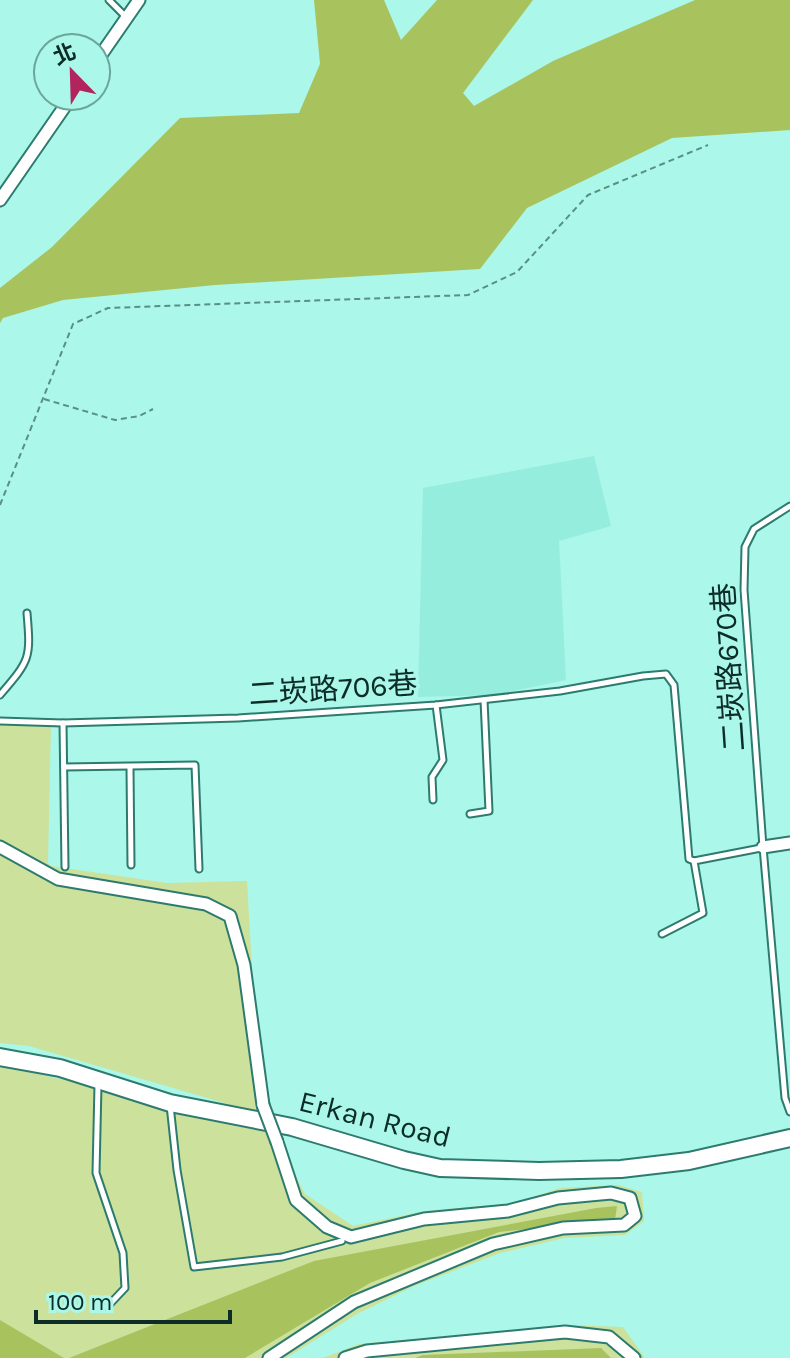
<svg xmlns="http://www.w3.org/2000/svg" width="790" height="1358" viewBox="0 0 790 1358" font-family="Karla,'Noto Sans TC',sans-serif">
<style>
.built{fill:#95edde}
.green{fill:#cce19b}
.forest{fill:#a8c35e}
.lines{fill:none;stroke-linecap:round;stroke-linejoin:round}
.lane-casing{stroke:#2d7b6f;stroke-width:9}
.street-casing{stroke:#2d7b6f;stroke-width:15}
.secondary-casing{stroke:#2d7b6f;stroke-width:20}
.path{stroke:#598f85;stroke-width:2;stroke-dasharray:6 4;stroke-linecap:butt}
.lane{stroke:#fff;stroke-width:5}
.street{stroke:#fff;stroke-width:11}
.secondary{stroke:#fff;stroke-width:16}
.street-bridge-casing{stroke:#2d7b6f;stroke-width:15;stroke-linecap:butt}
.street-bridge{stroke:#fff;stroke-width:11}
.labels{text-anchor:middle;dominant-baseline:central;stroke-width:7;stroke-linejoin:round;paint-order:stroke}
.street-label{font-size:30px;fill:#0b2c27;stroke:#abf7e9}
</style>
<rect width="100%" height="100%" fill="#abf7e9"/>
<path class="built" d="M 594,456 L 611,526 L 559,541 L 566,680 L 495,695 L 418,697 L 423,488 Z"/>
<g class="green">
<path d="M 51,723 L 48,863 L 51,866 L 167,883 L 247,881 L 253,986 L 271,1113 L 280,1145 L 305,1194 L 353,1226 L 425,1211 L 516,1203 L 560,1188 L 618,1185 L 642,1192 L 644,1221 L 625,1235 L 564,1238 L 500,1253 L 414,1286 L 357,1314 L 286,1358 L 33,1358 L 0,1352 L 0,1066 L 92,1086 L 144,1104 L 239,1127 L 228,1104 L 29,1046 L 0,1043 L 0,725 Z"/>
<path d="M 570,1325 L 623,1327 L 645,1358 L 323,1358 L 359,1344 Z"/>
</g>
<g class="forest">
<path d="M 314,0 L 384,0 L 401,40 L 437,0 L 533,0 L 463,93 L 474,106 L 553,61 L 695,0 L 790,0 L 790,130 L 672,138 L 527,208 L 480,269 L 215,285 L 63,300 L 3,318 L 0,323 L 0,288 L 52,247 L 180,118 L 299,113 L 320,64 Z"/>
<path d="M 617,1206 L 615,1220 L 499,1232 L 370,1283 L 245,1358 L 69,1358 L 314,1261 L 596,1208 Z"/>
<path d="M 0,1320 L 64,1358 L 0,1358 Z"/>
<path d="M 601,1348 L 611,1358 L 415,1358 L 423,1355 Z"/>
</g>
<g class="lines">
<defs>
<g id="lane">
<path d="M 109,0 L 126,17"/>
<path d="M 790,506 L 754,529 L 745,547 L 744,590 L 763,847 L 785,1098 L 790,1112"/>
<path d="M 0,695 C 30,660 31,659 27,613"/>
<path d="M 0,721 L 63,723 L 238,718 L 436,705 L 560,691 L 643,676 L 666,674 L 674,685 L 689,859 L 694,861 L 761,848"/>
<path d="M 63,723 L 65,867"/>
<path d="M 64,767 L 195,765 L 199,869"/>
<path d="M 130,768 L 131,865"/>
<path d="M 433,800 L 432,777 L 443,760 L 436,705"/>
<path d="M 470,814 L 489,811 L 484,700"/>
<path d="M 662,934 L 703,913 L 694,861"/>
<path d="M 98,1085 L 96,1173 L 123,1253 L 125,1288 L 107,1307"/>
<path d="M 170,1105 L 177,1170 L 194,1267 L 282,1257 L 342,1241"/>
</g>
<g id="street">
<path d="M 96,62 L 139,0"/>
<path d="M 0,200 L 72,96"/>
<path d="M 0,847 L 58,879 L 206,904 L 230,916 L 244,965 L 263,1105"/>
<path d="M 763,847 L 790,843"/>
<path d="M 269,1358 L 354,1302 L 493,1244 L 563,1228 L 624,1225 L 635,1216 L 630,1198 L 611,1193 L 558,1198 L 508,1211 L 424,1219 L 351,1237 L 327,1227 L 296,1200 L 277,1142"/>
<path d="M 345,1358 L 367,1351 L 565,1332 L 609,1337 L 634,1358"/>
</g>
<path id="secondary" d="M 0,1057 L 60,1068 L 170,1103 L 292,1127 L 404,1160 L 440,1168 L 539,1171 L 621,1169 L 689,1161 L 790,1138"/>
</defs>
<use href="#lane" class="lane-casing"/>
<use href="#street" class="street-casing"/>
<use href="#secondary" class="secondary-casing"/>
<g class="path">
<path d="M 44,399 L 115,420 L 139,416 L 153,409"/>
<path d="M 0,505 L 73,324 L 108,308 L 468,295 L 517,272 L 588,195 L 708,145"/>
</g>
<use href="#lane" class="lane"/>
<use href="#street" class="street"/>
<use href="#secondary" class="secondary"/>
<defs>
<path id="street-bridge" d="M 263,1105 L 277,1142"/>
</defs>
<use href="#street-bridge" class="street-bridge-casing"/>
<use href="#street-bridge" class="street-bridge"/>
</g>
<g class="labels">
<g class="street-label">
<text transform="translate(729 667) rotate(-94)">二崁路670巷</text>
<text transform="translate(333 689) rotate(-4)">二崁路706巷</text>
<text transform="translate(375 1119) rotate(14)">Erkan Road</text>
</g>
</g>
<g transform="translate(72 72) rotate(337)"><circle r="38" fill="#abf7e9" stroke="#6ba69b" stroke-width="2"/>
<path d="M0-6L14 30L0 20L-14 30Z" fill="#b1245e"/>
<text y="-12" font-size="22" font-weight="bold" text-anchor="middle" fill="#0b2c27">北</text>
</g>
<path d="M36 1310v12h194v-12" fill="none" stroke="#0b2c27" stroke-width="4"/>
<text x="48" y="1310" font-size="24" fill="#0b2c27" stroke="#abf7e9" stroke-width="6" paint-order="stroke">100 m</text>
</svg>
